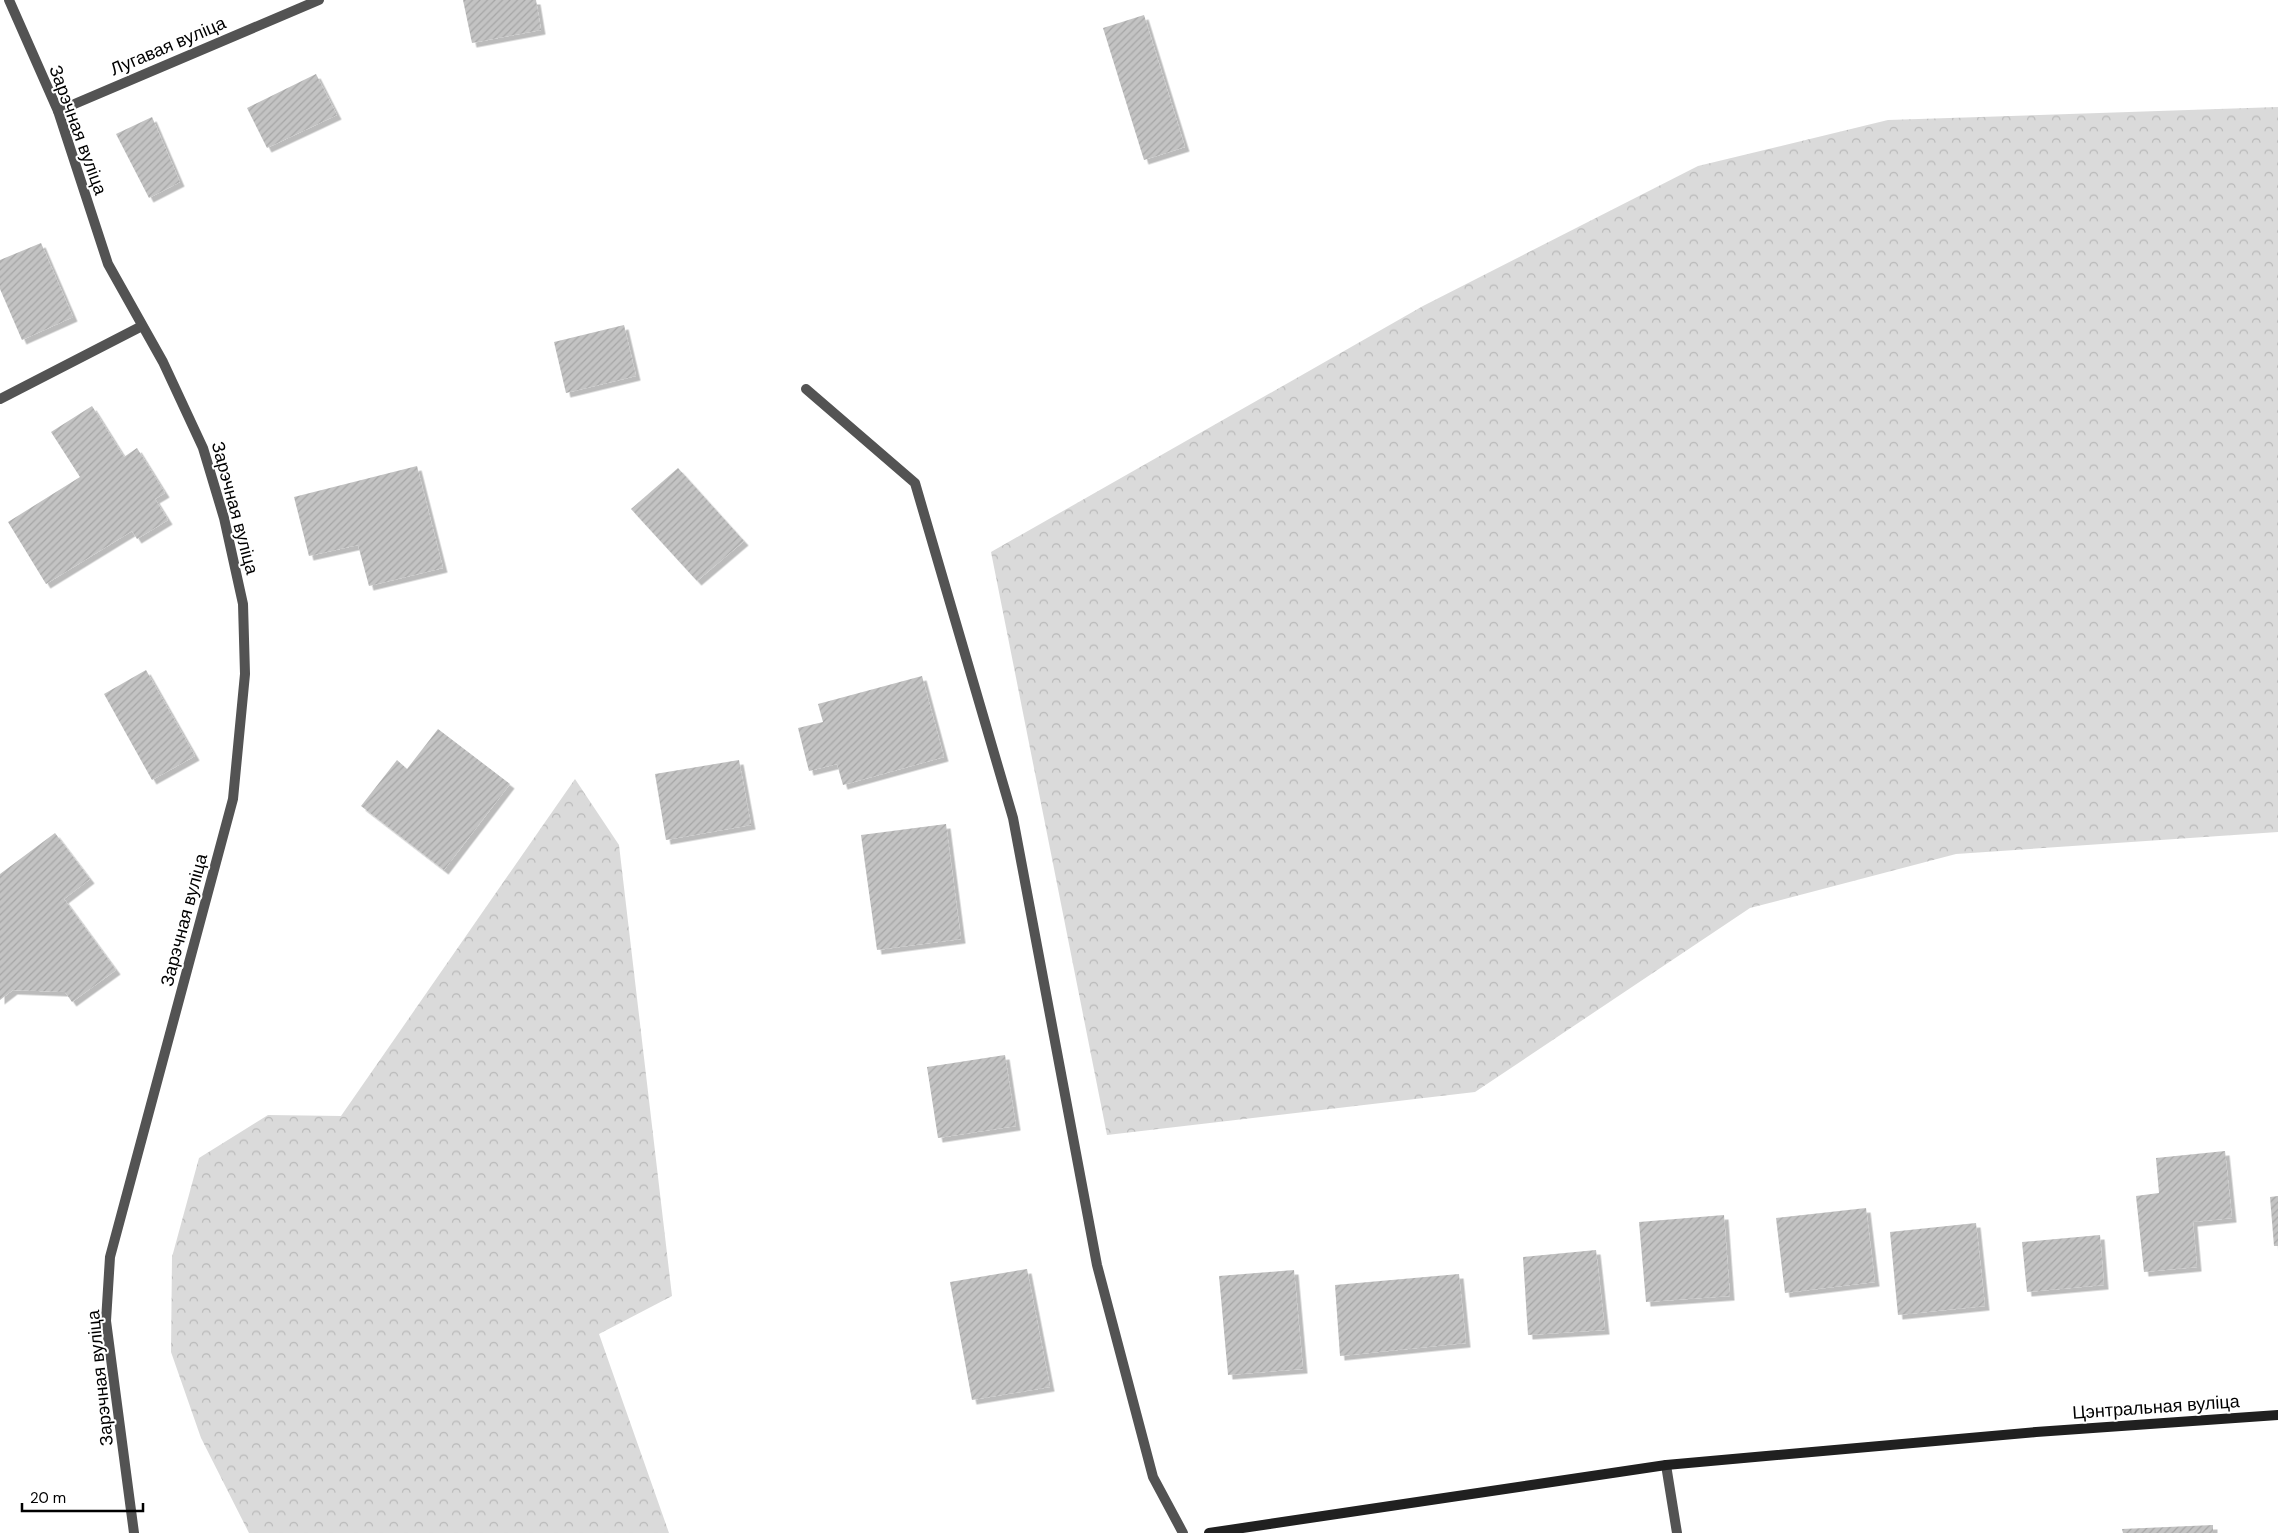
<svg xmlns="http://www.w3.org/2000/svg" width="2278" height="1533" viewBox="0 0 2278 1533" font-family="'DM Sans',sans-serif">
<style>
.forest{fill:url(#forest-crowns)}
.building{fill:url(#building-hatch);filter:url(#shadow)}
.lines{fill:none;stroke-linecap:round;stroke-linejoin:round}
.lane{stroke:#535353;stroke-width:10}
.street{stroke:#535353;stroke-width:10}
.secondary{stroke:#202020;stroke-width:10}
.labels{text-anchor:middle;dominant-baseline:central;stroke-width:4;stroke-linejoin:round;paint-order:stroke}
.street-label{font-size:18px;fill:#000;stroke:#fff}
</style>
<defs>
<pattern id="forest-crowns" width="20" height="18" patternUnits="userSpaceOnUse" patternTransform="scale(1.25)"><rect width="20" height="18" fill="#dadada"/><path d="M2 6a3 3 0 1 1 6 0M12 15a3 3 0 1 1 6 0" fill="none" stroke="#b9b9b9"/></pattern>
<pattern id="building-hatch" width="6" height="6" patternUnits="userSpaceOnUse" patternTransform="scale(1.25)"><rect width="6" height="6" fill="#c3c3c3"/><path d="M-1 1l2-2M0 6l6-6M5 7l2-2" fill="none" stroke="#a6a6a6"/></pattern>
<filter id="shadow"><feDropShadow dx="4.5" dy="4.5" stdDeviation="0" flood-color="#0004"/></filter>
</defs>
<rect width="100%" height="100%" fill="#fff"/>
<g class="forest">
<path d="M 2278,107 L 2278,832 L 1956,854 L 1750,908 L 1475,1092 L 1107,1135 L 991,552 L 1423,306 L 1698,166 L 1888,120 Z"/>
<path d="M 575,779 L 619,845 L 672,1296 L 599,1334 L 669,1533 L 249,1533 L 201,1438 L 171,1352 L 172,1257 L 199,1158 L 268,1115 L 341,1116 Z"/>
</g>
<g class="building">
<path d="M 463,0 L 536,0 L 541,30 L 472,43 Z"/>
<path d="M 1144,15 L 1185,147 L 1144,160 L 1103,28 Z"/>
<path d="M 316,74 L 337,115 L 267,148 L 247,108 Z"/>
<path d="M 152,117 L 180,182 L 149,198 L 116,134 Z"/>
<path d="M 41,243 L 73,317 L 22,340 L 0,289 L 0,260 Z"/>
<path d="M 624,325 L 636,376 L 566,393 L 554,342 Z"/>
<path d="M 92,406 L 124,457 L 137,448 L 165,493 L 155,499 L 168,520 L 137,539 L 132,531 L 46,584 L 8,522 L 80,477 L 51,432 Z"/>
<path d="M 417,466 L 443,568 L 369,586 L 358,545 L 309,556 L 294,497 Z"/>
<path d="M 678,468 L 744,541 L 697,581 L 631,509 Z"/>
<path d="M 146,670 L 195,756 L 152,780 L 104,694 Z"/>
<path d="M 922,676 L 944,757 L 843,785 L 837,764 L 809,771 L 798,728 L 823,722 L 818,704 Z"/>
<path d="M 438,729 L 510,784 L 444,870 L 361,806 L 397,760 L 407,769 Z"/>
<path d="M 739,760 L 751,825 L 666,840 L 655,774 Z"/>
<path d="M 946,824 L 961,939 L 877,950 L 861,835 Z"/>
<path d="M 55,833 L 90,879 L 64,899 L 116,970 L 72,1002 L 65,992 L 13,990 L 0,1000 L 0,874 Z"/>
<path d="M 1005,1055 L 1016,1126 L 938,1138 L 927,1067 Z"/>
<path d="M 2225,1151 L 2232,1218 L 2193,1222 L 2197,1267 L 2144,1272 L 2136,1196 L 2159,1193 L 2156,1158 Z"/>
<path d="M 2278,1196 L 2278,1246 L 2274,1246 L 2270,1197 Z"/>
<path d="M 1866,1208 L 1875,1282 L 1785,1293 L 1776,1218 Z"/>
<path d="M 1724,1215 L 1730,1296 L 1646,1302 L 1639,1222 Z"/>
<path d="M 1976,1223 L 1985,1306 L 1898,1315 L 1890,1232 Z"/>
<path d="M 2100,1235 L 2104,1285 L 2027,1292 L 2022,1242 Z"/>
<path d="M 1596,1250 L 1605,1330 L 1528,1335 L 1523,1257 Z"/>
<path d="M 1027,1269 L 1050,1387 L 972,1400 L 950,1282 Z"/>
<path d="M 1294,1270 L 1303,1369 L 1228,1375 L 1219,1276 Z"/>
<path d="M 1459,1274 L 1466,1343 L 1340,1356 L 1335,1285 Z"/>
<path d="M 2213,1525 L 2213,1533 L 2123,1533 L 2122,1529 Z"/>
</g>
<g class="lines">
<path class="lane" d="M 0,399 L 142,326"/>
<g class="street">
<path d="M 9,0 L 58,111 L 108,264 L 163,362 L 203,448 L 224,518 L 243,604 L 245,674 L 233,799 L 110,1257 L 106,1321 L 134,1533"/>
<path d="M 58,111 L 319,0"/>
<path d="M 806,389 L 915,483 L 1013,818 L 1097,1265 L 1153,1477 L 1183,1533"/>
<path d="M 1666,1465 L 1677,1533"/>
</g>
<path class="secondary" d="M 1209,1533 L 1666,1465 L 2036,1432 L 2278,1415"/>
</g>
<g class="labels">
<g class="street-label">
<text transform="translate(168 46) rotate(-23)">Лугавая вуліца</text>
<text transform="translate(78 130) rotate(70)">Зарэчная вуліца</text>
<text transform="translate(235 508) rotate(75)">Зарэчная вуліца</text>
<text transform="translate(184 920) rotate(-75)">Зарэчная вуліца</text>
<text transform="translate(100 1378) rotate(-96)">Зарэчная вуліца</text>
<text transform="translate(2156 1407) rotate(-4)">Цэнтральная вуліца</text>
</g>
</g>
<path d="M22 1503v8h121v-8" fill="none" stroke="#000000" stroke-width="2.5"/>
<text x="30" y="1503" font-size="15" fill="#000000" stroke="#ffffff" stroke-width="4" paint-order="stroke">20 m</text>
</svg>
